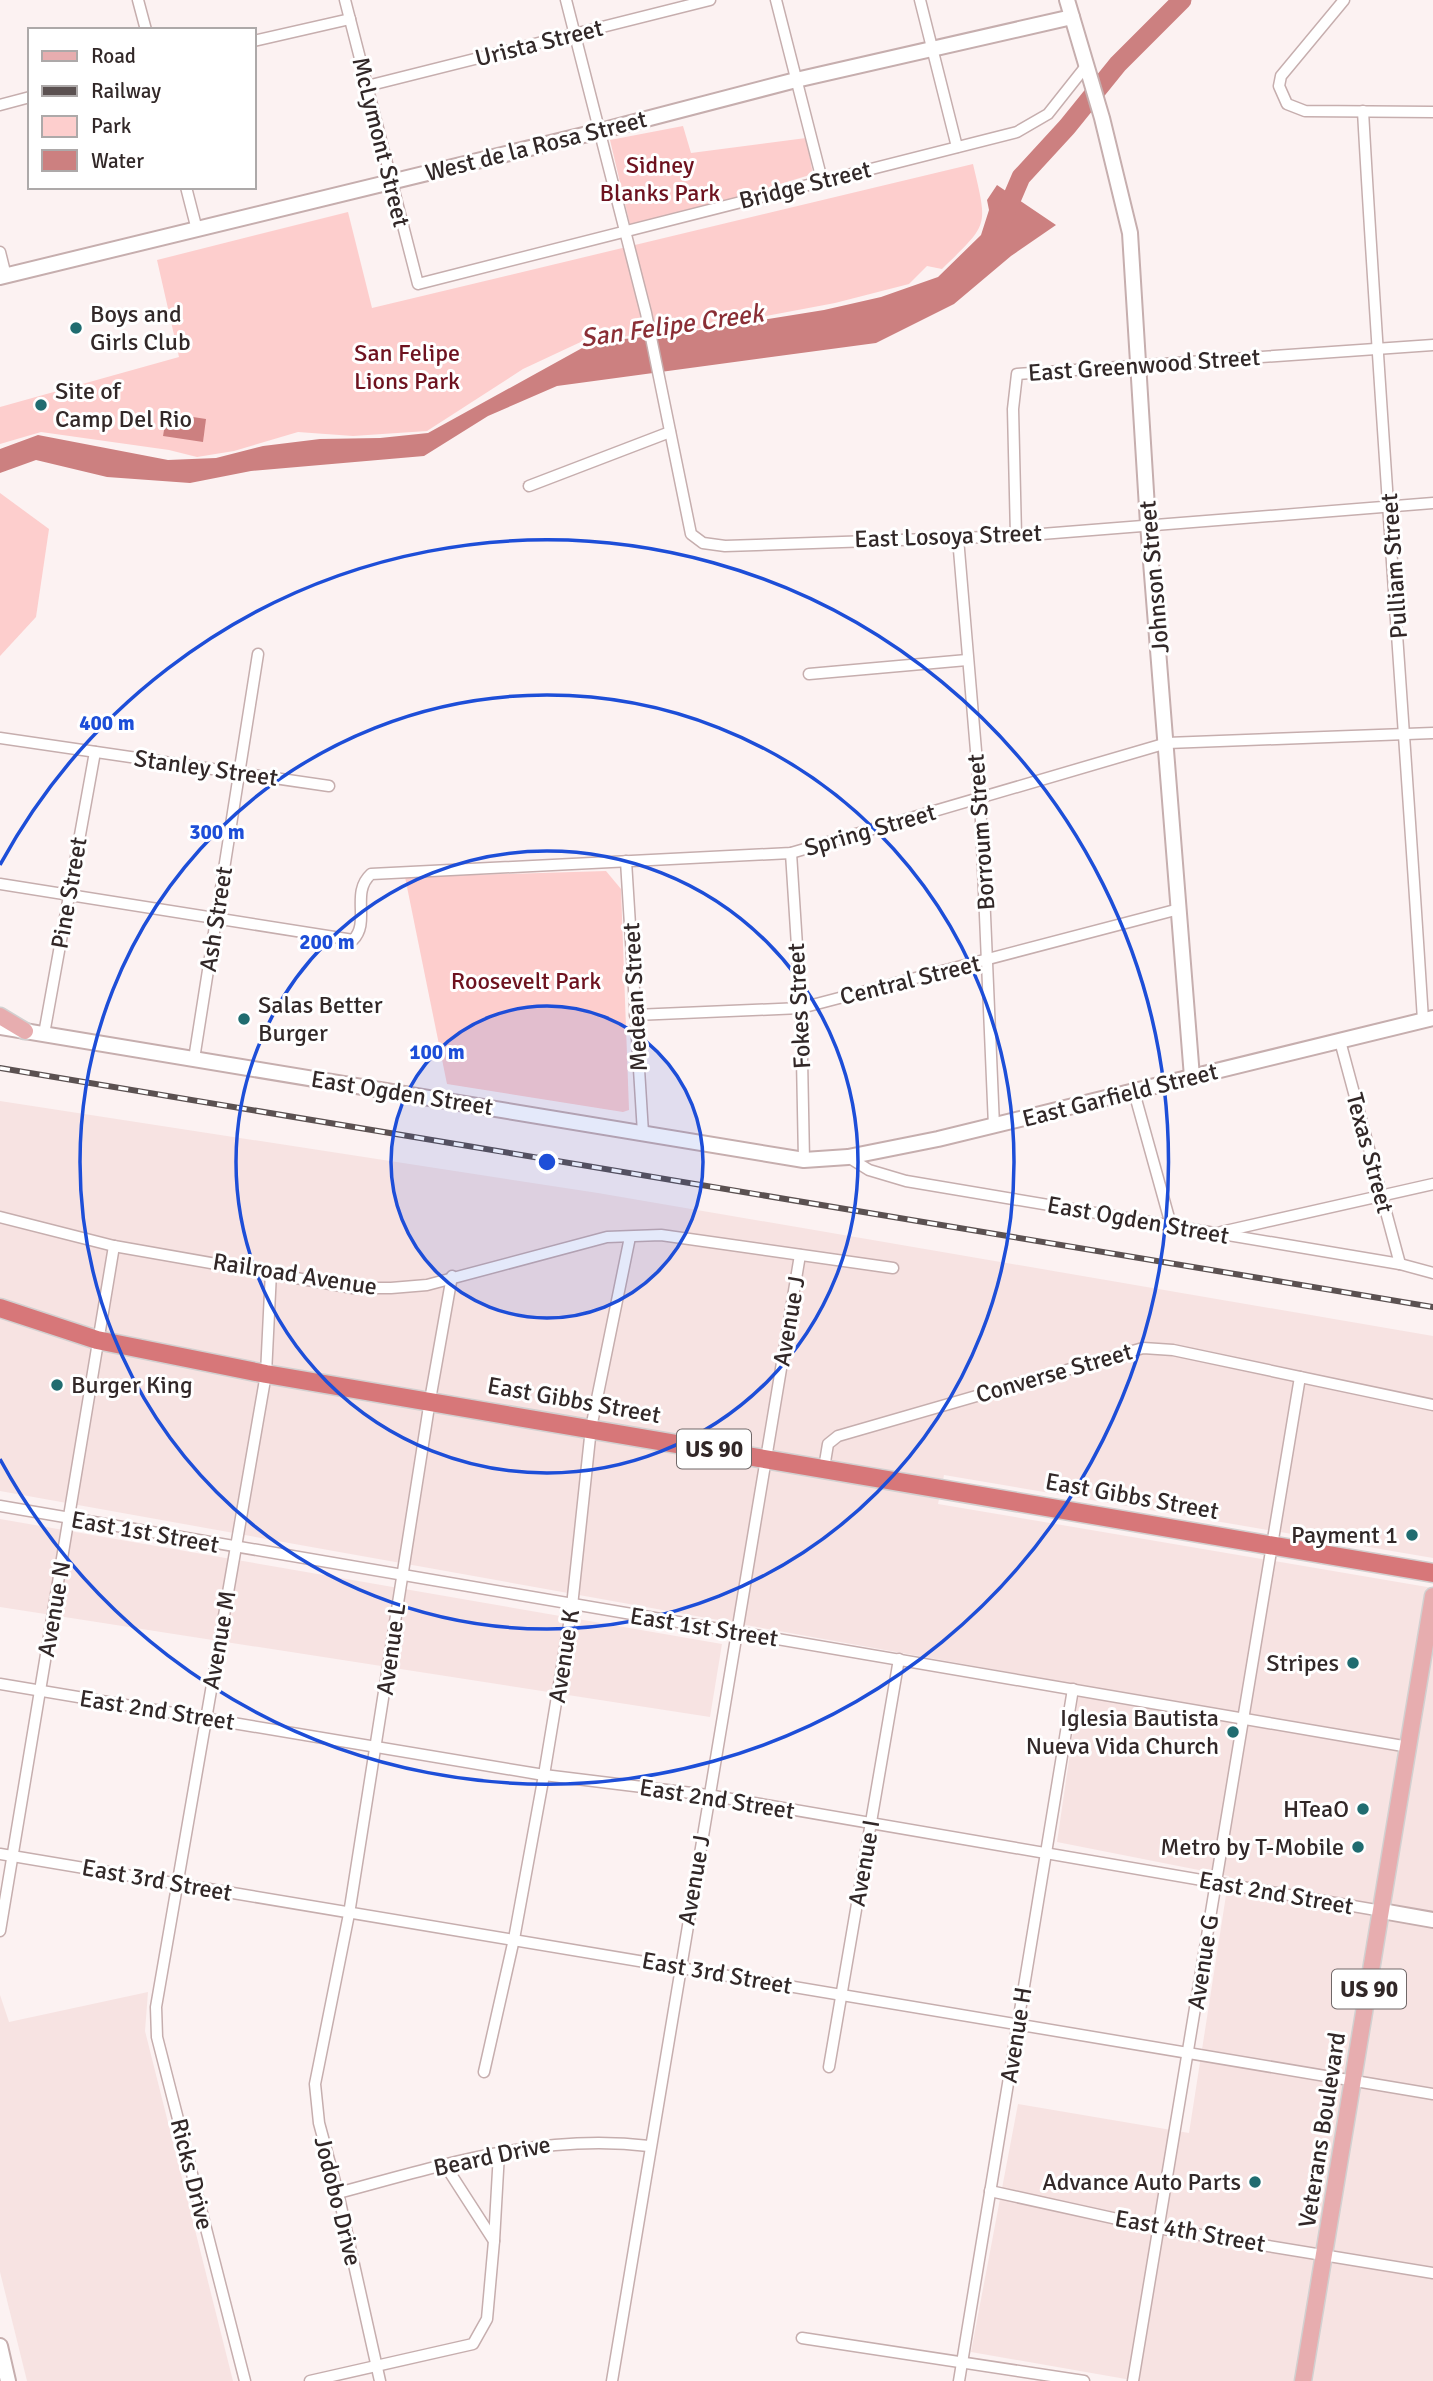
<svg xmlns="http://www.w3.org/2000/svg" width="1433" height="2381" viewBox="0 0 1433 2381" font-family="Signika,sans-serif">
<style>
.built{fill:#f7e3e2}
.green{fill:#fdcecd}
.water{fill:#cc8080}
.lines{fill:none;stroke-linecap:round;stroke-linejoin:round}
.river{stroke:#cc8080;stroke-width:19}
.street-casing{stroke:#c6aeae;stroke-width:13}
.secondary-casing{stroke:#c6aeae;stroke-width:18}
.primary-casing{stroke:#d2d0d0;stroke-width:19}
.highway-casing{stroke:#d2d0d0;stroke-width:21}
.street{stroke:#fff;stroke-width:10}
.secondary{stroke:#fff;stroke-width:14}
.primary{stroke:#e7adaf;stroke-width:16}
.highway{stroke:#d77779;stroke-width:18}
.rail-casing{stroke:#5b5151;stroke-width:6}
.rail{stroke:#fff;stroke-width:3.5;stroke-dasharray:10;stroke-linecap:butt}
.ring{fill:none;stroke:#1d4ed8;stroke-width:3.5}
.poi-dot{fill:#206c70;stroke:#fff;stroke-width:2.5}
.labels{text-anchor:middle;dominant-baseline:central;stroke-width:6;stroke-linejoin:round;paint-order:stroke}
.shield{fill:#fff;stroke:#706868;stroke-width:2}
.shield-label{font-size:23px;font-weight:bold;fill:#322828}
.street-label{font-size:24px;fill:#322828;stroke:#fff}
.park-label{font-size:24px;fill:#6e121f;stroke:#fff}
.poi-label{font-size:24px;fill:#322828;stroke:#fff;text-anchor:end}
.water-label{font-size:26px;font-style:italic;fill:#8a2e35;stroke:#fff}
.centre{fill:#1d4ed8;stroke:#fff;stroke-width:3.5}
.ring-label{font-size:21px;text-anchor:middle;font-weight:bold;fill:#1d4ed8;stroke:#fff;stroke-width:6;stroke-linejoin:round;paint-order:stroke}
</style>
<rect width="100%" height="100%" fill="#fcf2f2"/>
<g class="built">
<path d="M 0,1101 L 598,1193 L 1433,1336 L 1433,1558 L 944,1475 L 938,1504 L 1433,1588 L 1433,2381 L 1137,2381 L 971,2352 L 1018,2104 L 1189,2133 L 1229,1876 L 1057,1842 L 1080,1685 L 0,1491 Z"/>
<path d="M 0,1519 L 722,1644 L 710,1717 L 0,1607 Z"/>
<path d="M 148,1992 L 145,2031 L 233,2381 L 27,2381 L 0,2272 L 0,1995 L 9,2022 Z"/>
</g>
<g class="green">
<path d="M 683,126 L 691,153 L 806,138 L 813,174 L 631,229 L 610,140 Z"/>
<path d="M 973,164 C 988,228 989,223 942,269 L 927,266 L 909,284 L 835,303 L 685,331 L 585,340 L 523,369 L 427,431 L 353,436 L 298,432 L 234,451 L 197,457 L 169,450 L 41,432 L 0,444 L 0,407 L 179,357 L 157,260 L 348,212 L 372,308 Z"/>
<path d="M 0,493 L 49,529 L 36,617 L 0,656 Z"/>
<path d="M 606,871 L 621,889 L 629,1110 L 623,1112 L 447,1084 L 405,877 Z"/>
</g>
<g class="water">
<path d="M 997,185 L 1056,225 L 1011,256 L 954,304 L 876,343 L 557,386 L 488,416 L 424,456 L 251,471 L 190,483 L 107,477 L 36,460 L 0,473 L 0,449 L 38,435 L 168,460 L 216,458 L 263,446 L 320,439 L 380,438 L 428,433 L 593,342 L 675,334 L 824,310 L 881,297 L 938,277 L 981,235 L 989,210 L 987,200 Z"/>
<path d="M 167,413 L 206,419 L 203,442 L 163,436 Z"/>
</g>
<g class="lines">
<path class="river" d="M 1003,219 L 1021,177 L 1067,127 L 1118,64 L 1182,0"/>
<defs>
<g id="street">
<path d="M 138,0 L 146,30"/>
<path d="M 345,0 L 418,284 L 1017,132 L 1048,114 L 1086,66"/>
<path d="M 566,0 L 646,313 L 691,534 L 703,543 L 725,546 L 1016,536 L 1433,503"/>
<path d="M 776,0 L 822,180"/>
<path d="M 920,0 L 957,147"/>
<path d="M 1344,0 L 1281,76 L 1279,86 L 1287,104 L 1305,111 L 1433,112"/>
<path d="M 254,41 L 350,19"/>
<path d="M 367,86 L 710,0"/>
<path d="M 0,105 L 30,97"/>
<path d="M 1363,111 C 1380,415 1404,717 1423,1020"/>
<path d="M 186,187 L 197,230"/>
<path d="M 0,252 L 6,276"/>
<path d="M 529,486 L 670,432"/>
<path d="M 1016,536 L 1013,409 L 1017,374 L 1433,345"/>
<path d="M 958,538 L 980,798 L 994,1126"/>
<path d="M 809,674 L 967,660"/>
<path d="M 0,738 L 329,786"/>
<path d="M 791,853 L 801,1008 L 804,1160"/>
<path d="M 626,861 L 643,1133"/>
<path d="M 0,884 L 353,940 C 371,922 350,893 371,874 L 791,853 L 1167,743 L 1433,733"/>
<path d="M 635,1015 L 801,1008 L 1179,909"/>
<path d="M 44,1034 L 95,752"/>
<path d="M 1340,1041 L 1400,1264"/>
<path d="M 194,1059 L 258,654"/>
<path d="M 1134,1092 L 1171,1225"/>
<path d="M 848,1157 L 869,1170 L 906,1181 L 1400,1264 L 1433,1273"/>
<path d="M 0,1217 L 114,1246 L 353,1288 L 391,1288 L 427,1285 L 607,1237 L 661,1235 L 893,1268"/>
<path d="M 1221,1232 L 1433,1184"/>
<path d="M 824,1468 L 828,1444 L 838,1436 L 1143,1348 L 1173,1350 L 1433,1405"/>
<path d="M 0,1506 L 1409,1747"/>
<path d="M 0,1684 L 544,1775 L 708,1795 L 1382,1911"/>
<path d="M 0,1854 L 1433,2094"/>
<path d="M 0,1931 L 114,1246"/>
<path d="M 829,2067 L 899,1659"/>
<path d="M 484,2072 L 514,1939 L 544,1775 L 572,1606 L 591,1428 L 630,1237"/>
<path d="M 990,2191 L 1158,2228 L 1433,2273"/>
<path d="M 338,2193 C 443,2165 540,2133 649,2146"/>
<path d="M 494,2241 L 499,2153"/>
<path d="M 802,2338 L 1084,2381"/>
<path d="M 245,2381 L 157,2037 L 156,2007 L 266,1374 L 271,1272"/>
<path d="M 310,2381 L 473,2344 L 487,2319 L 494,2241 L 445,2165"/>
<path d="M 380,2381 L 338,2193 L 319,2123 L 315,2084 L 349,1914 L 430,1400 L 452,1276"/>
<path d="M 612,2381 L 800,1255"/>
<path d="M 959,2381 L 1073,1689"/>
<path d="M 1133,2381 L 1300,1377"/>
</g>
<g id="secondary">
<path d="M 1067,0 L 1102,118 L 1130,233 L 1148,524 L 1192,1077"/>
<path d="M 0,277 L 600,131 L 796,80 L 1072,17"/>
<path d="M 0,1027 L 804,1160 L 848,1157 L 938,1139 L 1433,1018"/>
<path d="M 1382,1911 L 1433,1920"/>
<path d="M 0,2346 L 8,2381"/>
</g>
<g id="primary">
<path d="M 0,1016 L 25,1031"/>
<path d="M 1303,2381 L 1433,1596"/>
</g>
<path id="highway" d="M 0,1308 L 97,1340 L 266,1374 L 1433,1573"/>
</defs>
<use href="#street" class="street-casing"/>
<use href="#secondary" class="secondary-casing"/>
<use href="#primary" class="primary-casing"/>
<use href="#highway" class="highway-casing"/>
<use href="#street" class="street"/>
<use href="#secondary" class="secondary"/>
<use href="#primary" class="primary"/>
<use href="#highway" class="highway"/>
<defs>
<path id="rail" d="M 0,1068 L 1433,1307"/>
</defs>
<use href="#rail" class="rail-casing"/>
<use href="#rail" class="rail"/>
</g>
<circle cx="547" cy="1162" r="156" fill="#1d4ed8" fill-opacity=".12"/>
<g class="ring">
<circle cx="547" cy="1162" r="156"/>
<circle cx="547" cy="1162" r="311"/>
<circle cx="547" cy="1162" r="467"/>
<path d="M0 865A622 622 0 1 1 0 1459"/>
</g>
<g class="poi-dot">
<circle cx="76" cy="328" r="7"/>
<circle cx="41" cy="405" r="7"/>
<circle cx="244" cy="1019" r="7"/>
<circle cx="57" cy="1385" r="7"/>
<circle cx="1412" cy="1535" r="7"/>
<circle cx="1353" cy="1663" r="7"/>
<circle cx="1233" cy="1732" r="7"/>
<circle cx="1363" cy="1809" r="7"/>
<circle cx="1358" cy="1847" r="7"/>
<circle cx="1255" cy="2182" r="7"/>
</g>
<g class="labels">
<g class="shield">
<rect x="677" y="1429.5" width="74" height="39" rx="5"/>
<rect x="1332" y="1969.5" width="74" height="39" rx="5"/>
</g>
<g class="shield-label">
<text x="714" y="1449">US 90</text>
<text x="1369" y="1989">US 90</text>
</g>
<g class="street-label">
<text transform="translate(539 43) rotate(-14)">Urista Street</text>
<text transform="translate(381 142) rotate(76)">McLymont Street</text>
<text transform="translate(536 146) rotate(-14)">West de la Rosa Street</text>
<text transform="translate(805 185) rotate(-14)">Bridge Street</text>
<text transform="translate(1144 365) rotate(-4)">East Greenwood Street</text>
<text transform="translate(948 536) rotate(-2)">East Losoya Street</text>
<text transform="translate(1394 566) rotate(-94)">Pulliam Street</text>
<text transform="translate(1154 577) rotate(-95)">Johnson Street</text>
<text transform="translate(206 768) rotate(8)">Stanley Street</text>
<text transform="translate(870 830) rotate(-16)">Spring Street</text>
<text transform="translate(981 832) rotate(-94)">Borroum Street</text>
<text transform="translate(69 893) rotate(-80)">Pine Street</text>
<text transform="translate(216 919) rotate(-81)">Ash Street</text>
<text transform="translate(910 980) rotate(-14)">Central Street</text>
<text transform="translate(635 997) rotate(-93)">Medean Street</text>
<text transform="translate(799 1006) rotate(-93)">Fokes Street</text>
<text transform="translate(402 1093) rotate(9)">East Ogden Street</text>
<text transform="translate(1120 1095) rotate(-14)">East Garfield Street</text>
<text transform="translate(1370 1153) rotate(75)">Texas Street</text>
<text transform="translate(1138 1220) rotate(10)">East Ogden Street</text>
<text transform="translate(295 1274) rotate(9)">Railroad Avenue</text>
<text transform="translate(789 1321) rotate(-80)">Avenue J</text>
<text transform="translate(1054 1373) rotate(-16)">Converse Street</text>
<text transform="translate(574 1400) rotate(10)">East Gibbs Street</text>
<text transform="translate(1132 1496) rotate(10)">East Gibbs Street</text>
<text transform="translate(145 1532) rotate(10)">East 1st Street</text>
<text transform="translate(54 1609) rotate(-80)">Avenue N</text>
<text transform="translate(704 1627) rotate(9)">East 1st Street</text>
<text transform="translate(219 1640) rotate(-80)">Avenue M</text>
<text transform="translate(391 1649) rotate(-82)">Avenue L</text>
<text transform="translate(564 1656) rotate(-81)">Avenue K</text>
<text transform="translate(157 1710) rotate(9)">East 2nd Street</text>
<text transform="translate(717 1799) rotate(9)">East 2nd Street</text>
<text transform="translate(864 1863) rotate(-80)">Avenue I</text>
<text transform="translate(157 1880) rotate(10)">East 3rd Street</text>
<text transform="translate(694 1880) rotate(-80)">Avenue J</text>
<text transform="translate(1276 1893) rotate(10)">East 2nd Street</text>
<text transform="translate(1203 1962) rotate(-81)">Avenue G</text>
<text transform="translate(717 1973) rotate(10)">East 3rd Street</text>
<text transform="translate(1016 2035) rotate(-81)">Avenue H</text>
<text transform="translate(1322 2130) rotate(-81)">Veterans Boulevard</text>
<text transform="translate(492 2156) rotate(-12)">Beard Drive</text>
<text transform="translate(192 2174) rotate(76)">Ricks Drive</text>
<text transform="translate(338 2201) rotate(76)">Jodobo Drive</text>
<text transform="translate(1190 2231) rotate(10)">East 4th Street</text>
</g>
<g class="park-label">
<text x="660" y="165">Sidney<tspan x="660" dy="28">Blanks Park</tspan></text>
<text x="407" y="353">San Felipe<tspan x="407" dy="28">Lions Park</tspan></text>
<text x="526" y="981">Roosevelt Park</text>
</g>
<g class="poi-label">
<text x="90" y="314" text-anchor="start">Boys and<tspan x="90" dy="28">Girls Club</tspan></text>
<text x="55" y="391" text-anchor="start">Site of<tspan x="55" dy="28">Camp Del Rio</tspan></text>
<text x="258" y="1005" text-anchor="start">Salas Better<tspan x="258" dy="28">Burger</tspan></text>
<text x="71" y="1385" text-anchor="start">Burger King</text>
<text x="1398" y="1535">Payment 1</text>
<text x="1339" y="1663">Stripes</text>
<text x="1219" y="1718">Iglesia Bautista<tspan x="1219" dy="28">Nueva Vida Church</tspan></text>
<text x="1349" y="1809">HTeaO</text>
<text x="1344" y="1847">Metro by T-Mobile</text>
<text x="1241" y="2182">Advance Auto Parts</text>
</g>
<g class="water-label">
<text transform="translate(672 326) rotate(-8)">San Felipe Creek</text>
</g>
</g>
<circle cx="547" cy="1162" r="10" class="centre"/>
<g class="ring-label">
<text x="107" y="730">400 m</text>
<text x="217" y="839">300 m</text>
<text x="327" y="949">200 m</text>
<text x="437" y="1059">100 m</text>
</g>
<rect x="28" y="28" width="228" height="161" fill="#ffffff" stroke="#ada9a9" stroke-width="2"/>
<rect x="42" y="51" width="35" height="10" fill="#e7adaf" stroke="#ada9a9" stroke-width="2"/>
<text x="91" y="63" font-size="21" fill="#322828">Road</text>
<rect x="42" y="86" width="35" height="10" fill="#5b5151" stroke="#ada9a9" stroke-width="2"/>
<text x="91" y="98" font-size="21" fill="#322828">Railway</text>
<rect x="42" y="116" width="35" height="21" fill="#fdcecd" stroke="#ada9a9" stroke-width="2"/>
<text x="91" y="133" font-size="21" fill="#322828">Park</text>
<rect x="42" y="150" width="35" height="21" fill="#cc8080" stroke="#ada9a9" stroke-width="2"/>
<text x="91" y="168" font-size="21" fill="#322828">Water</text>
</svg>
